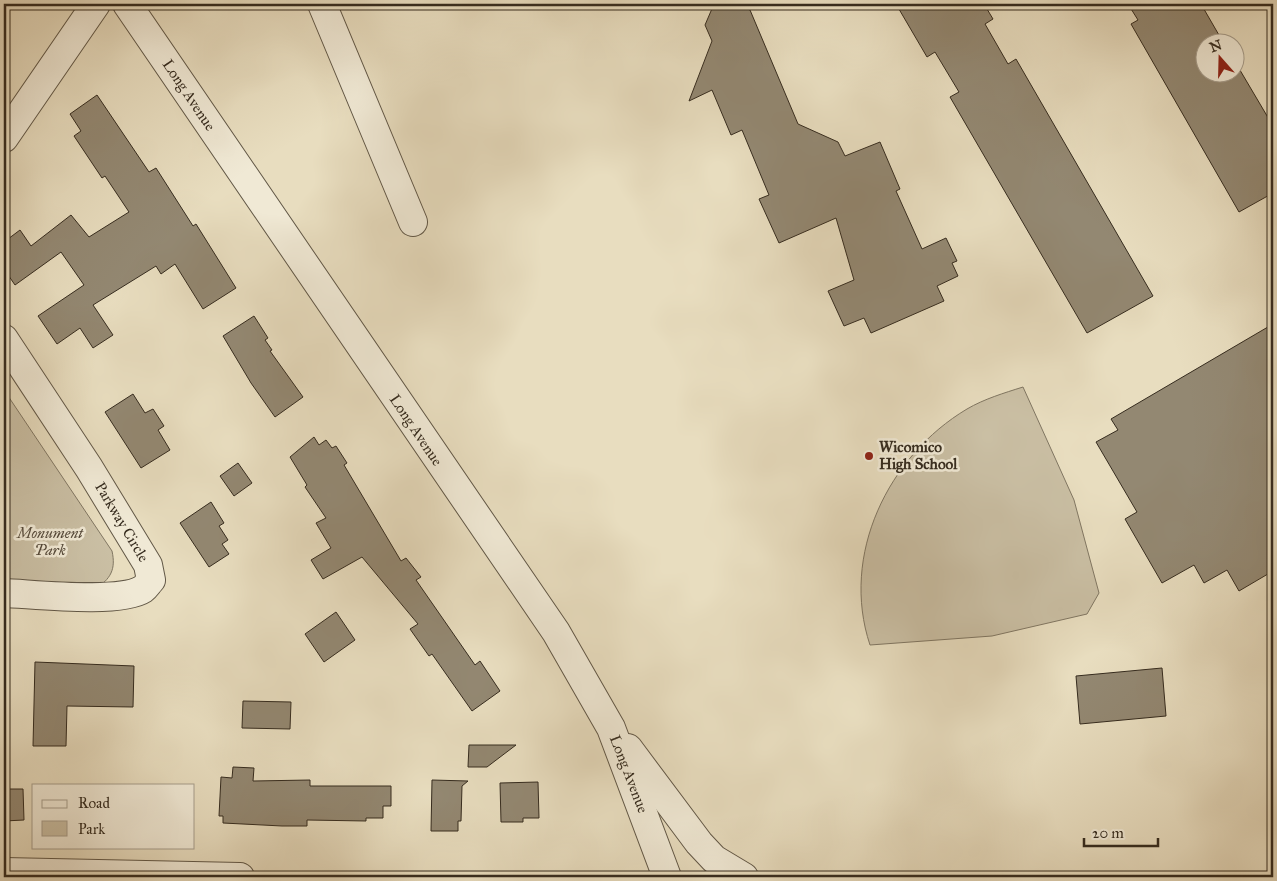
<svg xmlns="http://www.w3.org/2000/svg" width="1277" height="881" viewBox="0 0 1277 881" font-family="'IM FELL Great Primer',serif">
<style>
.green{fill:#cabfa4;stroke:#807662}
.building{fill:#938872;stroke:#362c1f}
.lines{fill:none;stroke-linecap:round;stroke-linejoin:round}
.minor-casing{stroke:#625847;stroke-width:30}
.minor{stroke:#f0e9d5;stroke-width:28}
.poi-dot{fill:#8f2418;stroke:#f0e9d5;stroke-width:2}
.labels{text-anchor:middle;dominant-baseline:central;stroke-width:5;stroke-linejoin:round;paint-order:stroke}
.street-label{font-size:15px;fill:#362c1f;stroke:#f0e9d5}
.poi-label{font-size:15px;font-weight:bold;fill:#362c1f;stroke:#f0e9d5;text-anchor:start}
.park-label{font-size:15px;font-style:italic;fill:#54493a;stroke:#f0e9d5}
</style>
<rect width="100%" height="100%" fill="#e8ddbf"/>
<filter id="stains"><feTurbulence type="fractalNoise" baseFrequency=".004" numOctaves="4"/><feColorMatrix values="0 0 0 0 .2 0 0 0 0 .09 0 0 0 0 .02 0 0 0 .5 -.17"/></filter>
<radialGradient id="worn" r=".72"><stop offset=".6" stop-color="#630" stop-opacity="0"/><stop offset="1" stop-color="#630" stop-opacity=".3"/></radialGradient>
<g class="green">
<path d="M 1023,387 L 1074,500 L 1099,593 L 1087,614 L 992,636 L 870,645 C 840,555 888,456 967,409 C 984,399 1004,393 1023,387 Z"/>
<path d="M 4,390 L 112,551 C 116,569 111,579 95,589 L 4,588 Z"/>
</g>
<g class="building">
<path d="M 714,4 L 735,4 L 750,10 L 798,124 L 838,142 L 845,156 L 880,142 L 900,189 L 896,191 L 922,249 L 946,238 L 957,261 L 952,263 L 958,276 L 937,286 L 944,301 L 871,333 L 864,318 L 844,326 L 828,291 L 854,280 L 836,218 L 779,243 L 759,199 L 769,195 L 742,130 L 731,135 L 712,90 L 689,101 L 712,41 L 705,25 Z"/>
<path d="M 896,4 L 984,4 L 993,19 L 985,24 L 1008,64 L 1016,59 L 1153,296 L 1087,333 L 950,97 L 959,92 L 935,52 L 927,57 Z"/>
<path d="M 1128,4 L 1201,4 L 1223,42 L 1204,42 L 1204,72 L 1234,72 L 1234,60 L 1273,126 L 1273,193 L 1239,212 L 1131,24 L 1138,20 Z"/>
<path d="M 97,95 L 149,172 L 156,168 L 193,226 L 196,224 L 236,288 L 203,309 L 175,264 L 161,274 L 156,266 L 93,305 L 113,335 L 93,348 L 80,328 L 57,344 L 38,316 L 84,285 L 61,252 L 15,285 L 4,269 L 4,242 L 20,230 L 31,246 L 71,215 L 89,237 L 129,212 L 105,176 L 102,178 L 74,136 L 81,131 L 70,114 Z"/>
<path d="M 254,316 L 268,338 L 265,340 L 272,350 L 270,351 L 303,397 L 275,417 L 251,383 L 223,336 Z"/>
<path d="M 1273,324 L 1273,571 L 1239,591 L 1227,570 L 1204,583 L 1194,565 L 1162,583 L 1125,519 L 1137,512 L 1096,442 L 1118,430 L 1111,419 Z"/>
<path d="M 133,394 L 145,413 L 153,409 L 164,426 L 158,430 L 170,450 L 141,468 L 105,412 Z"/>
<path d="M 314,437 L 319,445 L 326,440 L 332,448 L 336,446 L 347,463 L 344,465 L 401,561 L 406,558 L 421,577 L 416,580 L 475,665 L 480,661 L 500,691 L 472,711 L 432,654 L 429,656 L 410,629 L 418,624 L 362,557 L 323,579 L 311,560 L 331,548 L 316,523 L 326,518 L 305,487 L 307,485 L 290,457 Z"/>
<path d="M 238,463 L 252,483 L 234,496 L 220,476 Z"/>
<path d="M 211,502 L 224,523 L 219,526 L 228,540 L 222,544 L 229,554 L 209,567 L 180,523 Z"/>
<path d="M 336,612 L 355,640 L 324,662 L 305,634 Z"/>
<path d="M 35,662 L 134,666 L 133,707 L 67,706 L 66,746 L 33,746 Z"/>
<path d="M 1162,668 L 1166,716 L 1080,724 L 1076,676 Z"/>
<path d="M 243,701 L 291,702 L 290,729 L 242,728 Z"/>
<path d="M 469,745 L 516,745 L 487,767 L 468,767 Z"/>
<path d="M 233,767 L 254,768 L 253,781 L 310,780 L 310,786 L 391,786 L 391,806 L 383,806 L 383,818 L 366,818 L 366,821 L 307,820 L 307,826 L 282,826 L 223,823 L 223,816 L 219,816 L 221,777 L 232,778 Z"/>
<path d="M 432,780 L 468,781 L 462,786 L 461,821 L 458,821 L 458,831 L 431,831 Z"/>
<path d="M 538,782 L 539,818 L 523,818 L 523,822 L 501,822 L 500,783 Z"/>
<path d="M 4,789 L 23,789 L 24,820 L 4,821 Z"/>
</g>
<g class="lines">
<defs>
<g id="minor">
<path d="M 127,4 L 556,632 L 611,728 L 667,877"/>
<path d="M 322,4 L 413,222"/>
<path d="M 4,138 L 96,4"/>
<path d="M 4,339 L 89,468 L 148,565 L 151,580 C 148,583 146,587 143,589 C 120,604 33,594 4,593"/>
<path d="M 628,748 L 699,843 L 714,859 L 744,877"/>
<path d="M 4,872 L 240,877"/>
</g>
</defs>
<use href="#minor" class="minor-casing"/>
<use href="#minor" class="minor"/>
</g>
<circle class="poi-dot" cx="869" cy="456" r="5"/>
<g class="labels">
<g class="street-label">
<text transform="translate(189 95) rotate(56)">Long Avenue</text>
<text transform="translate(416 430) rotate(56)">Long Avenue</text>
<text transform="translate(122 522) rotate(59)">Parkway Circle</text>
<text transform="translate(629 774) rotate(69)">Long Avenue</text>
</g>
<g class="poi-label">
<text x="879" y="447">Wicomico<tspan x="879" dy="17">High School</tspan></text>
</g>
<g class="park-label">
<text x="50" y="533">Monument<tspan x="50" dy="17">Park</tspan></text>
</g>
</g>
<rect width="1277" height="881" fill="none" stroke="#e8ddbf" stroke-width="20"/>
<rect x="5" y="5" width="1267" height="871" fill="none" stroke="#362c1f" stroke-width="2.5"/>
<rect x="10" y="10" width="1257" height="861" fill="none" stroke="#362c1f"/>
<rect x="32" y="784" width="162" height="65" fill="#f0e9d5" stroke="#a69d8c"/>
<rect x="42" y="800" width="25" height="8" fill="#f0e9d5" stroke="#a69d8c"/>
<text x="78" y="808" font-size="15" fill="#362c1f">Road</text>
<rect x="42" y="821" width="25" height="15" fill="#cabfa4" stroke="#a69d8c"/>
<text x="78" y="834" font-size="15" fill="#362c1f">Park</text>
<g transform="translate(1220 58) rotate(340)"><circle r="24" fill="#f0e9d5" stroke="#a69d8c"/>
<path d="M0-4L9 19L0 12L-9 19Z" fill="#8f2418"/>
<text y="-8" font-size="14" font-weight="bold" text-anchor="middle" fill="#362c1f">N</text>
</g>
<path d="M1084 838v8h74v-8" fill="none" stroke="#362c1f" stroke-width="2.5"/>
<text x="1092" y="838" font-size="15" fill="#362c1f" stroke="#f0e9d5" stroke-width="4" paint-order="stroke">20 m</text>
<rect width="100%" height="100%" filter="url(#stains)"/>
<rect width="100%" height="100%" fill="url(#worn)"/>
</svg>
